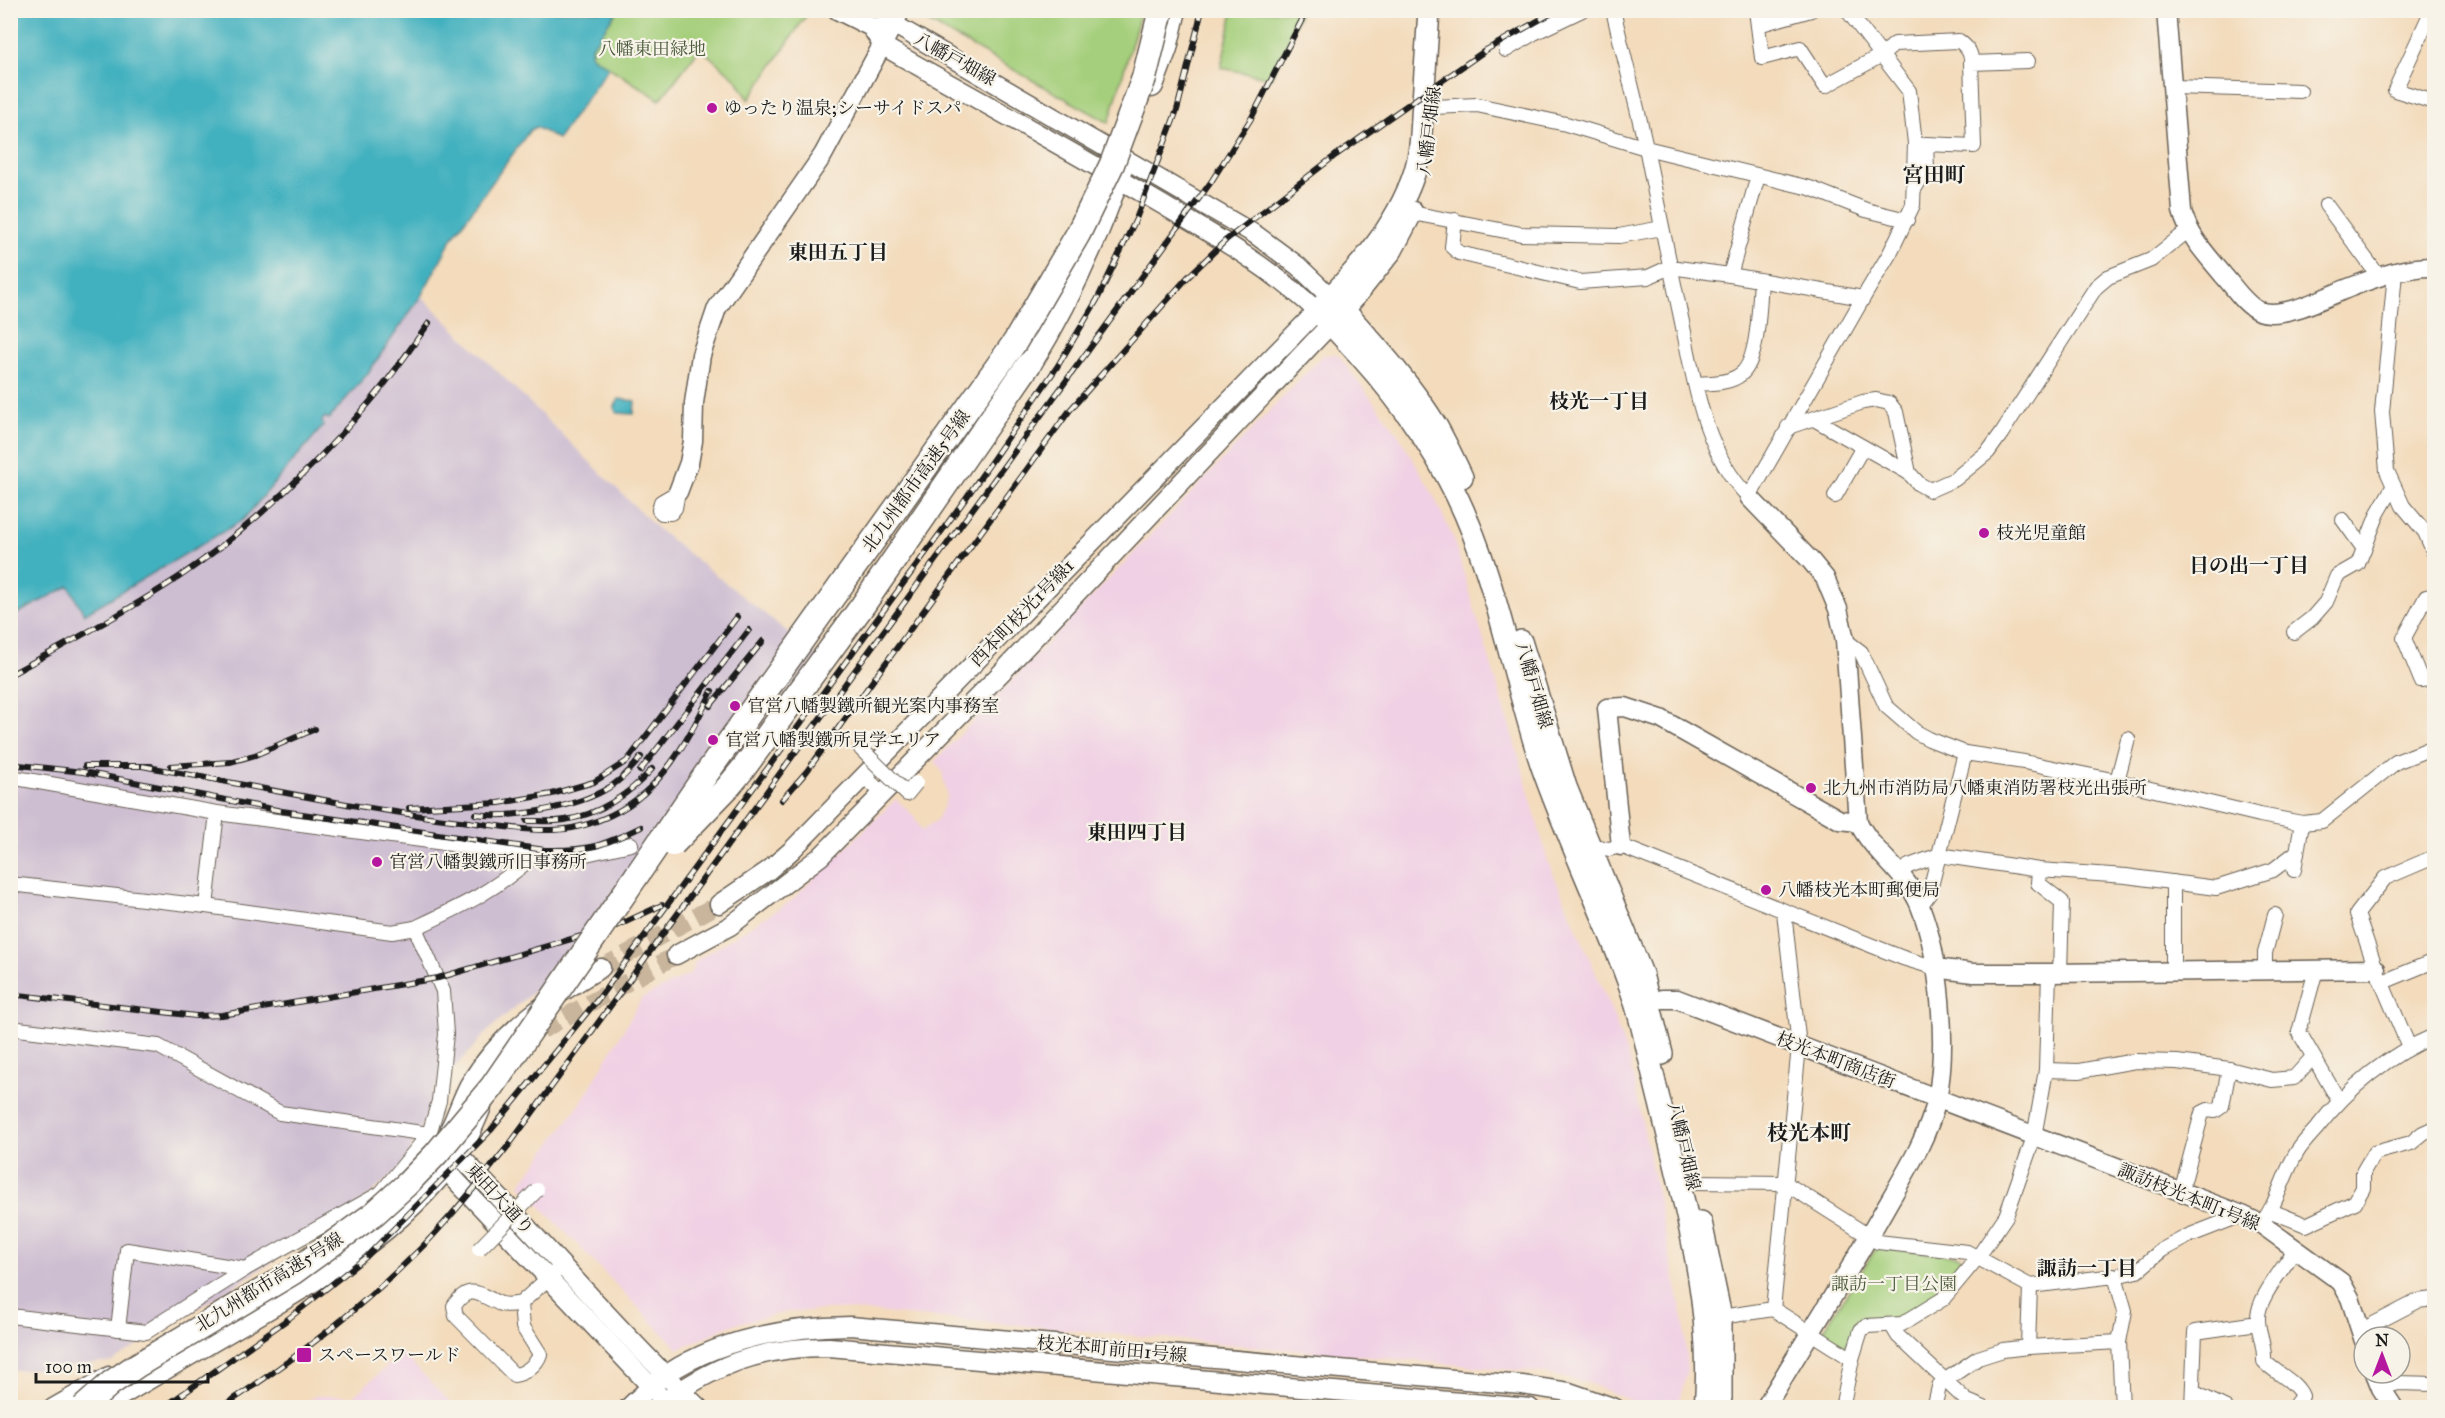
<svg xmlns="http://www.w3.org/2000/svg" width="2445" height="1418" viewBox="0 0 2445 1418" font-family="'IM FELL Great Primer','Noto Serif JP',serif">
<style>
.built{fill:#f0d0e4}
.industrial{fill:#cebed1}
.green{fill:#a5cf7b;stroke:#60764c;stroke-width:1.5}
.water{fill:#43b1bf;stroke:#30666e;stroke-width:1.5}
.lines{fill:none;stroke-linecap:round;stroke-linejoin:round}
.secondary-tunnel{stroke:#c8b59c;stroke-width:18;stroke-dasharray:18 9;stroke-linecap:butt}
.street-casing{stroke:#675f54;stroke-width:16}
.secondary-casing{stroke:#675f54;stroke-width:21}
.primary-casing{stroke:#675f54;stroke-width:24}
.highway-casing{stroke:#675f54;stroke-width:27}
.street{stroke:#fff;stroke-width:14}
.secondary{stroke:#fff;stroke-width:18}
.primary{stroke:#fff;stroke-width:21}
.highway{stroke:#fff;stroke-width:24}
.rail-casing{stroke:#1c1c1c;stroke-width:6}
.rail{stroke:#f7f3e8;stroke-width:4;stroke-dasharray:11;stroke-linecap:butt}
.street-bridge-casing{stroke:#675f54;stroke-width:16;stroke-linecap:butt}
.highway-bridge-casing{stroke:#675f54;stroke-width:27;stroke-linecap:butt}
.street-bridge{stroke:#fff;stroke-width:14}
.highway-bridge{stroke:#fff;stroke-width:24}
.poi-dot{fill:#b5179e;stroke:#f7f3e8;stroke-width:2}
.labels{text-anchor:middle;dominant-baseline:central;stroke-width:4.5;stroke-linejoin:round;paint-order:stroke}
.park-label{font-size:18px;fill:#4c5b3d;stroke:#f7f3e8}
.street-label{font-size:18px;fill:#1c1c1c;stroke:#f7f3e8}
.poi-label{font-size:18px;fill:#1c1c1c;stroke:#f7f3e8;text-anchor:start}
.neighbourhood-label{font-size:20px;font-weight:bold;fill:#1c1c1c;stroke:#f7f3e8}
.quarter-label{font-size:21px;font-weight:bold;fill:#1c1c1c;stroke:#f7f3e8}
</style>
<rect width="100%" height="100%" fill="#f7f3e8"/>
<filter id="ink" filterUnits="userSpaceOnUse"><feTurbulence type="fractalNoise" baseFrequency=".0167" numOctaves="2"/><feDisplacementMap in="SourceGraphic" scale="12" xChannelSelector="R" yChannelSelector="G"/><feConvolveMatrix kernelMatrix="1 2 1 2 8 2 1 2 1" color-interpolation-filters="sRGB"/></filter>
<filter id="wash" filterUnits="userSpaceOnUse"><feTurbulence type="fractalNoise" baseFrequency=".008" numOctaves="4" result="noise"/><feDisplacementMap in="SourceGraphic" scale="24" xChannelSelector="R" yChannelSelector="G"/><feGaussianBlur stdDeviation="1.35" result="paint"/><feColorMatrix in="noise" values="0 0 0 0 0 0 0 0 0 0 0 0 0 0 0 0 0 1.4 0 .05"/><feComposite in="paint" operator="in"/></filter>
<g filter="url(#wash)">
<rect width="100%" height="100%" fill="#f3dbbc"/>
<g class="built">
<path d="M 1337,354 L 1399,435 L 1434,496 L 1453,538 L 1521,764 L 1548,862 L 1608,1001 L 1630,1062 L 1684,1324 L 1687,1372 L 1677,1407 L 1645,1407 L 1589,1383 L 1538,1372 L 841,1309 L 788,1312 L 734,1324 L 678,1349 L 520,1185 L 581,1103 L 642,998 L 690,974 L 697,960 L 791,901 L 896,799 L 914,816 L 922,831 L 937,820 L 944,806 L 947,795 L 942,771 L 934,762 L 1323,355 Z"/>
<path d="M 402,1353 L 455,1407 L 298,1407 L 316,1396 L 354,1396 Z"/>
</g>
<path class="industrial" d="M 421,296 L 660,531 L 818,656 L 547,980 L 491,1028 L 434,1090 L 426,1118 L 402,1166 L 346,1216 L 112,1362 L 11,1371 L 11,617 L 69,586 L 84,614 L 243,520 L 323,426 L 322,421 L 325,417 L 329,418 L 368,373 Z"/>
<g class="green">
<path d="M 804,10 L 808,13 L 749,100 L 737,80 L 700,48 L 660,100 L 591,56 L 593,43 L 617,11 Z"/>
<path d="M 919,11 L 919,10 L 1141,11 L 1109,123 L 921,18 Z"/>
<path d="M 1233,11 L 1301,11 L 1271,78 L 1221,68 Z"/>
<path d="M 1877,1247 L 1958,1256 L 1964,1261 L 1964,1266 L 1943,1292 L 1898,1320 L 1864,1319 L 1858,1323 L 1849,1343 L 1844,1346 L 1822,1332 Z"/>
</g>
<g class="water">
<path d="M 11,10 L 617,11 L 591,48 L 591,56 L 609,67 L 558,139 L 536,127 L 530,130 L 453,237 L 421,296 L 368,373 L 329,419 L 325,417 L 322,421 L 323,426 L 243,520 L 84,614 L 69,586 L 11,617 Z"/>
<path d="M 619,399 L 635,401 L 634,414 L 617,413 L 614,408 Z"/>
</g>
</g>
<g filter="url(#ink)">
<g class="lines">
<g class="secondary-tunnel">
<path d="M 601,968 L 719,904"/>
<path d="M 542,1030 L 676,955"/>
</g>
<defs>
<g id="street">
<path d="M 1613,10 C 1624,58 1637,105 1647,152 C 1657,204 1668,256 1679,308 C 1693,371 1701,450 1749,497 L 1863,298 L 1890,253 L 1913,205 L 1915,143 L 1909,91 L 1847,10"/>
<path d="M 1756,10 L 1762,58 L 1800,48 L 1825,86 L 1882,55 L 1895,44 L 1959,41 C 1967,47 1972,53 1971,63"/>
<path d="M 2432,10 L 2395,90 L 2434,102"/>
<path d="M 1758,25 L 1811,10"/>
<path d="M 1506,50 L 1534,33 L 1582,10"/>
<path d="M 2173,87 L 2300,91"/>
<path d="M 1434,107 L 1477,105 L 1566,124 L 1646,148 L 1810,188 L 1866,210 L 1907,220"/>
<path d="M 1915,188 L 1927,168 L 1926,144 L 1974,146 L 1971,63 L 2028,61"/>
<path d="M 2326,205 L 2380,278"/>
<path d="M 1412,213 L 1521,234 L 1619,236 L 1662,228"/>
<path d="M 1455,220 L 1452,247 L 1459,253 L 1580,282 L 1648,277 L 1670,267 L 1730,275 L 1863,298"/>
<path d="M 2395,273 L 2382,412 L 2387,471 L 2403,506 L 2425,532 L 2434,553"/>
<path d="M 1730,275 L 1758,176"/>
<path d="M 1696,384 C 1710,383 1729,384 1741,374 C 1759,360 1759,304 1761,281"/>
<path d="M 1814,419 L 1909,473"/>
<path d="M 1788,427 L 1863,402 L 1876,400 L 1889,403 L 1896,412 L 1909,473 L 1919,484 L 1930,490 L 1955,479 L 1988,452 L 2001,434 L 2096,287 L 2108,277 L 2151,260 L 2189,230"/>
<path d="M 678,492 L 675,508 L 671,513 L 662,513 L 659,510 L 661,502 Z"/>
<path d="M 1835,496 L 1863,447"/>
<path d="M 2343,520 L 2364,549"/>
<path d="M 2434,596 L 2426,597 L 2404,638 L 2421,680 L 2434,678"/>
<path d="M 2294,632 L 2312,618 L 2326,602 L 2337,576 L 2358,564 L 2378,513 L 2393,487"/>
<path d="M 1845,640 L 1861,652 L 1886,706 L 1916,732 L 1929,739 L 1965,753 L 2024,762 L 2117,781 L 2260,815 L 2302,823 L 2322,821 L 2396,762 L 2434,747"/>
<path d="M 10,777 L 217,813 L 534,855 L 577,856 L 631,844"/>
<path d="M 865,777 L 882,793"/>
<path d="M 2117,781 L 2128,739"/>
<path d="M 1589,845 L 1609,849 L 1621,846 L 1903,958 L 1936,968"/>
<path d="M 2039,870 L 2038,883 L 2062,902 L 2060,973"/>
<path d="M 2294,870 L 2302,823"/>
<path d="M 1899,873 L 1909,866 L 1939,855 L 2039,870 L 2126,876 L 2216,888 L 2273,870 L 2297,852"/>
<path d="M 2173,882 L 2173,971"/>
<path d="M 10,884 L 206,906 L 392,932 L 415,928"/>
<path d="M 206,906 L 217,813"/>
<path d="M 1920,906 L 1929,894 L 1965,753"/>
<path d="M 1784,912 L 1799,1046 L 1773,1309 L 1852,1359"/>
<path d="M 2265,970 L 2265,953 L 2275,915"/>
<path d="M 2316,970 L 2299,1032 L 2339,1101"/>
<path d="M 2383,982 L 2434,961"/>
<path d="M 10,1028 L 158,1046 L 280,1113 L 429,1134"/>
<path d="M 2409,1047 L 2376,969 L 2357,914 L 2385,878 L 2434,857"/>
<path d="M 2046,1070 L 2079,1071 L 2135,1061 L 2177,1062 L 2229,1069 L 2272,1080 L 2294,1078 L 2312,1058"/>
<path d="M 1692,1182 L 1785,1183 L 1878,1242 L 1967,1252 L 2030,1286 L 2115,1276 L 2137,1271 L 2162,1250 L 2188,1236 L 2242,1215"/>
<path d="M 2181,1192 L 2202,1113 L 2208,1110 L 2215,1111 L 2222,1106 L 2229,1069"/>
<path d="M 2271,1211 L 2306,1225 L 2355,1202 L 2363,1188 L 2363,1172 L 2374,1153 L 2411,1143 L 2423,1133 L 2434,1128"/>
<path d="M 2261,1224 C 2278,1203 2282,1177 2296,1154 C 2301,1145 2309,1137 2316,1129 C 2348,1088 2386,1056 2434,1036"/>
<path d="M 2115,1276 L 2125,1311 L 2119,1342 L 2122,1408"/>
<path d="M 521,1303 L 523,1327 L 540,1354 C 537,1364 525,1374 514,1375 L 456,1316 L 454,1306 C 470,1281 482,1297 501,1304 C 508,1306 515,1304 521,1303 L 555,1272"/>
<path d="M 10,1316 L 146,1332 L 245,1269 L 381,1193 L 429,1134 L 439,1101 L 446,1034 L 443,991 L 415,928 C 462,906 495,891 534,855"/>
<path d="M 1721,1317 L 1773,1309"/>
<path d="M 1892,1326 L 1898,1336 L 1967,1401 L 1984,1408"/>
<path d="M 118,1329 L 127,1250 L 245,1269"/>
<path d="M 2360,1331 L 2418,1301 L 2434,1299"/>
<path d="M 2028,1347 L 2030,1286"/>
<path d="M 2381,1388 L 2398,1383 L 2434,1384"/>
<path d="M 2193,1392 L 2226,1408"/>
<path d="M 1842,1408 L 1852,1359 L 1861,1330 L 1867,1326 L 1902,1324 L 1943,1299 L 1978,1257 L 2006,1216 L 2034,1137 L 2046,1070 L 2049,973"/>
<path d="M 1934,1408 L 1939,1387 L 1944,1381 L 1978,1358 L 2003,1350 L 2028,1347 L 2119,1342"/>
<path d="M 2192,1408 L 2195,1332 L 2258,1323"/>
<path d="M 2293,1408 L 2302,1396 C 2296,1381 2275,1373 2264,1361 C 2265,1344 2258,1334 2258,1319 C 2257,1298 2285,1267 2296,1248"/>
</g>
<g id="secondary">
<path d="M 2166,10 L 2182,211 C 2189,237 2207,255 2224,276 C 2234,287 2245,305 2259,311 C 2284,320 2327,296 2351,287 C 2377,277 2407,266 2434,267"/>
<path d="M 678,492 L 689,463 L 693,441 L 694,403 L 701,355 L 717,308 L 823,155 L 901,10"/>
<path d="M 1749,497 L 1811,561 L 1825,578 L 1838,609 L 1845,640 L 1858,822 C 1874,854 1907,873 1920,906 C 1940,956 1948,1045 1937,1099 C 1928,1137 1906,1172 1887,1205 C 1848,1274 1805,1340 1765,1408"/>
<path d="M 1621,846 L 1607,708 L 1625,707 L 1661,719 L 1840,820 L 1858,822"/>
<path d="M 719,904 L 769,870 L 792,850 L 1317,311 C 1269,266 1212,234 1156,201 C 1066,148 974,98 883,46 L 871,27 L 837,10"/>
<path d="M 676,955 L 730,926 L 821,856 L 1004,670 L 1344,310 L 1298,266 L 1256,235 L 895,25 L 871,27"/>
<path d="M 1936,968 L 1973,973 L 2049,973 L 2376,969"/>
<path d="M 1636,1004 L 1662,999 L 1677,999 L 2242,1215 L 2261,1224 L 2341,1282 L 2350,1298 L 2364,1341"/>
<path d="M 450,1128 C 457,1114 462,1098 469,1085 C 501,1032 548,999 601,968"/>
<path d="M 449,1151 L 458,1154 C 540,1238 614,1327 699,1408"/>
<path d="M 442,1159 L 446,1170 L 658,1394"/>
<path d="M 2375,1373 L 2381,1388 L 2394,1408"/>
<path d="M 53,1408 L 109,1376"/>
<path d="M 101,1408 C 147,1381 193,1354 239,1327 C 319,1281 402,1232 457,1156 C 468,1141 475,1124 482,1107"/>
<path d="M 628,1408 C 641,1396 653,1383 667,1374 C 721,1338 786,1327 850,1326 L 1522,1385 L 1569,1392 L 1615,1408"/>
<path d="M 655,1408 C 712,1366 758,1347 829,1347 L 1530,1408"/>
</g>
<g id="primary">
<path d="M 1429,10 C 1427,41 1425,71 1423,102 C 1421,126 1422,150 1414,174 C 1396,228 1356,271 1317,311 C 1368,361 1414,415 1448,479 C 1496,568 1510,671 1542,767 C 1567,838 1600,906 1626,976 C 1642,1017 1649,1061 1660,1103 C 1684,1202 1714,1305 1705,1408"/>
<path d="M 1412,212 L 1392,250 L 1344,310 C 1377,347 1411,384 1437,427 C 1446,443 1454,460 1462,477"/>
<path d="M 1521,641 L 1566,787 L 1642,974 L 1662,1054"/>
<path d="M 1701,1222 L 1721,1317 L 1721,1398"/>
</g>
<g id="highway">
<path d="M 1151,85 L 1165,48 L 1174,10"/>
<path d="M 1029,364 C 1068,301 1098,233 1122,163"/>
</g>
</defs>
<use href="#street" class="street-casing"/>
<use href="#secondary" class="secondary-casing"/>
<use href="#primary" class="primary-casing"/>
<use href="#highway" class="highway-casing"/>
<use href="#street" class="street"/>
<use href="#secondary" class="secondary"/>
<use href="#primary" class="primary"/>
<use href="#highway" class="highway"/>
<defs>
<g id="rail">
<path d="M 10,675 C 67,643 125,613 179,577 C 250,529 314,467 369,403 C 391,378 410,349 429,323"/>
<path d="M 710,706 L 763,641"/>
<path d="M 10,764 L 83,772 L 282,811 L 545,850 C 590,851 602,846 641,827"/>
<path d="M 85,766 L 151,766"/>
<path d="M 142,766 C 248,785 353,808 460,821 C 489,824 520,831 550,830 C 571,830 592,824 611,815 C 662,791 688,740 712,691"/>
<path d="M 171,766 L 230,762 L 255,755 L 315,729"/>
<path d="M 640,771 L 749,630"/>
<path d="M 782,800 L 807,771 L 1070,410 L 1187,278 L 1226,240 L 1336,155 L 1486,50 L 1557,10"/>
<path d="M 409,808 L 499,803 L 552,794 L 594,782 L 627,761 L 737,617"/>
<path d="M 475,814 C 511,819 571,808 603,791 C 619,783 630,771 641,757"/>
<path d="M 527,821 C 539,821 552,822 565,820 C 598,815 630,794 652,769"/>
<path d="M 10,994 L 196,1016 L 222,1015 L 438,978 L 619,925 L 662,905"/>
<path d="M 163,1408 L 288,1319 L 366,1257 L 491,1130 L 599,998 L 966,498 L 1057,367 L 1097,300 L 1136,219 L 1177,110 L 1202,10"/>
<path d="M 220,1408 C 292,1362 360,1309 420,1249 C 452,1217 480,1180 509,1145 L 1211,182 L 1252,117 L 1307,10"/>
</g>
</defs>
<use href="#rail" class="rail-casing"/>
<use href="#rail" class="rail"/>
<defs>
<g id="street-bridge">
<path d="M 869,740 L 861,749 L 907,794 L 916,783"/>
<path d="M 479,1249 L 537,1190"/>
</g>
<g id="highway-bridge">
<path d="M 673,844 L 729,786 L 743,769 L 863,605 L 1029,364"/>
<path d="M 83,1408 L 111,1383 L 136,1366 L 292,1273 L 375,1213 L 407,1184 L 436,1154 L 492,1087 L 704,777 L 1015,342 L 1078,234 L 1112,164 L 1144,78 L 1161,10"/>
</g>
</defs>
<use href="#street-bridge" class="street-bridge-casing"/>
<use href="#highway-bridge" class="highway-bridge-casing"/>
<use href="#street-bridge" class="street-bridge"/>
<use href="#highway-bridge" class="highway-bridge"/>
</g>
</g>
<g class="poi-dot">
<circle cx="712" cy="108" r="6"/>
<circle cx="1984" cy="533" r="6"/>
<circle cx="735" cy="706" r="6"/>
<circle cx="713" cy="740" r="6"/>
<circle cx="1811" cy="788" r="6"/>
<circle cx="377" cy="862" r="6"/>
<circle cx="1766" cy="890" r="6"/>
<rect x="296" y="1347" width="16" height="16" rx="3"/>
</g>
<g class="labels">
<g class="park-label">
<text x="652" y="49">八幡東田緑地</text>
<text x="1894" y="1284">諏訪一丁目公園</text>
</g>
<g class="street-label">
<text transform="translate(955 59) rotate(29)">八幡戸畑線</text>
<text transform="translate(1429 131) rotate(-83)">八幡戸畑線</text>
<text transform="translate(916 481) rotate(-54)">北九州都市高速5号線</text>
<text transform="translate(1022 613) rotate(-46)">西本町枝光1号線1</text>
<text transform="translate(1534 685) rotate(74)">八幡戸畑線</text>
<text transform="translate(1836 1060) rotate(21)">枝光本町商店街</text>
<text transform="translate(1684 1146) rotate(77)">八幡戸畑線</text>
<text transform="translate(2189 1197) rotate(22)">諏訪枝光本町1号線</text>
<text transform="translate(500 1199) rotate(47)">東田大通り</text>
<text transform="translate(269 1282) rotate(-32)">北九州都市高速5号線</text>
<text transform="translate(1112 1349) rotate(5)">枝光本町前田1号線</text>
</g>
<g class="poi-label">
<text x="724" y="108">ゆったり温泉;シーサイドスパ</text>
<text x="1996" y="533">枝光児童館</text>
<text x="747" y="706">官営八幡製鐵所観光案内事務室</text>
<text x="725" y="740">官営八幡製鐵所見学エリア</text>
<text x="1823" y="788">北九州市消防局八幡東消防署枝光出張所</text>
<text x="389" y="862">官営八幡製鐵所旧事務所</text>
<text x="1778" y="890">八幡枝光本町郵便局</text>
<text x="318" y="1355">スペースワールド</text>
</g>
<g class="neighbourhood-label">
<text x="838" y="252">東田五丁目</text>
<text x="1599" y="401">枝光一丁目</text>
<text x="2249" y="565">日の出一丁目</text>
<text x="1137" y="832">東田四丁目</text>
<text x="2087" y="1268">諏訪一丁目</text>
</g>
<g class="quarter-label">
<text x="1934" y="175">宮田町</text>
<text x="1809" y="1133">枝光本町</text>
</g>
</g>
<rect width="2445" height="1418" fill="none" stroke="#f7f3e8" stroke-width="36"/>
<g transform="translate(2382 1355)"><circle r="28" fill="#f7f3e8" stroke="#9f9d96" stroke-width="1.5"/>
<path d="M0-4.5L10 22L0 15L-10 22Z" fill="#b5179e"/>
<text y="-9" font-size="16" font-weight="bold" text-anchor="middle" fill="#1c1c1c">N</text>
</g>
<path d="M36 1373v9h172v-9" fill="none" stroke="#1c1c1c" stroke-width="3"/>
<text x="45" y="1373" font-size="18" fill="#1c1c1c" stroke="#f7f3e8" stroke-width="4.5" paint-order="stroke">100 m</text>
</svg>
